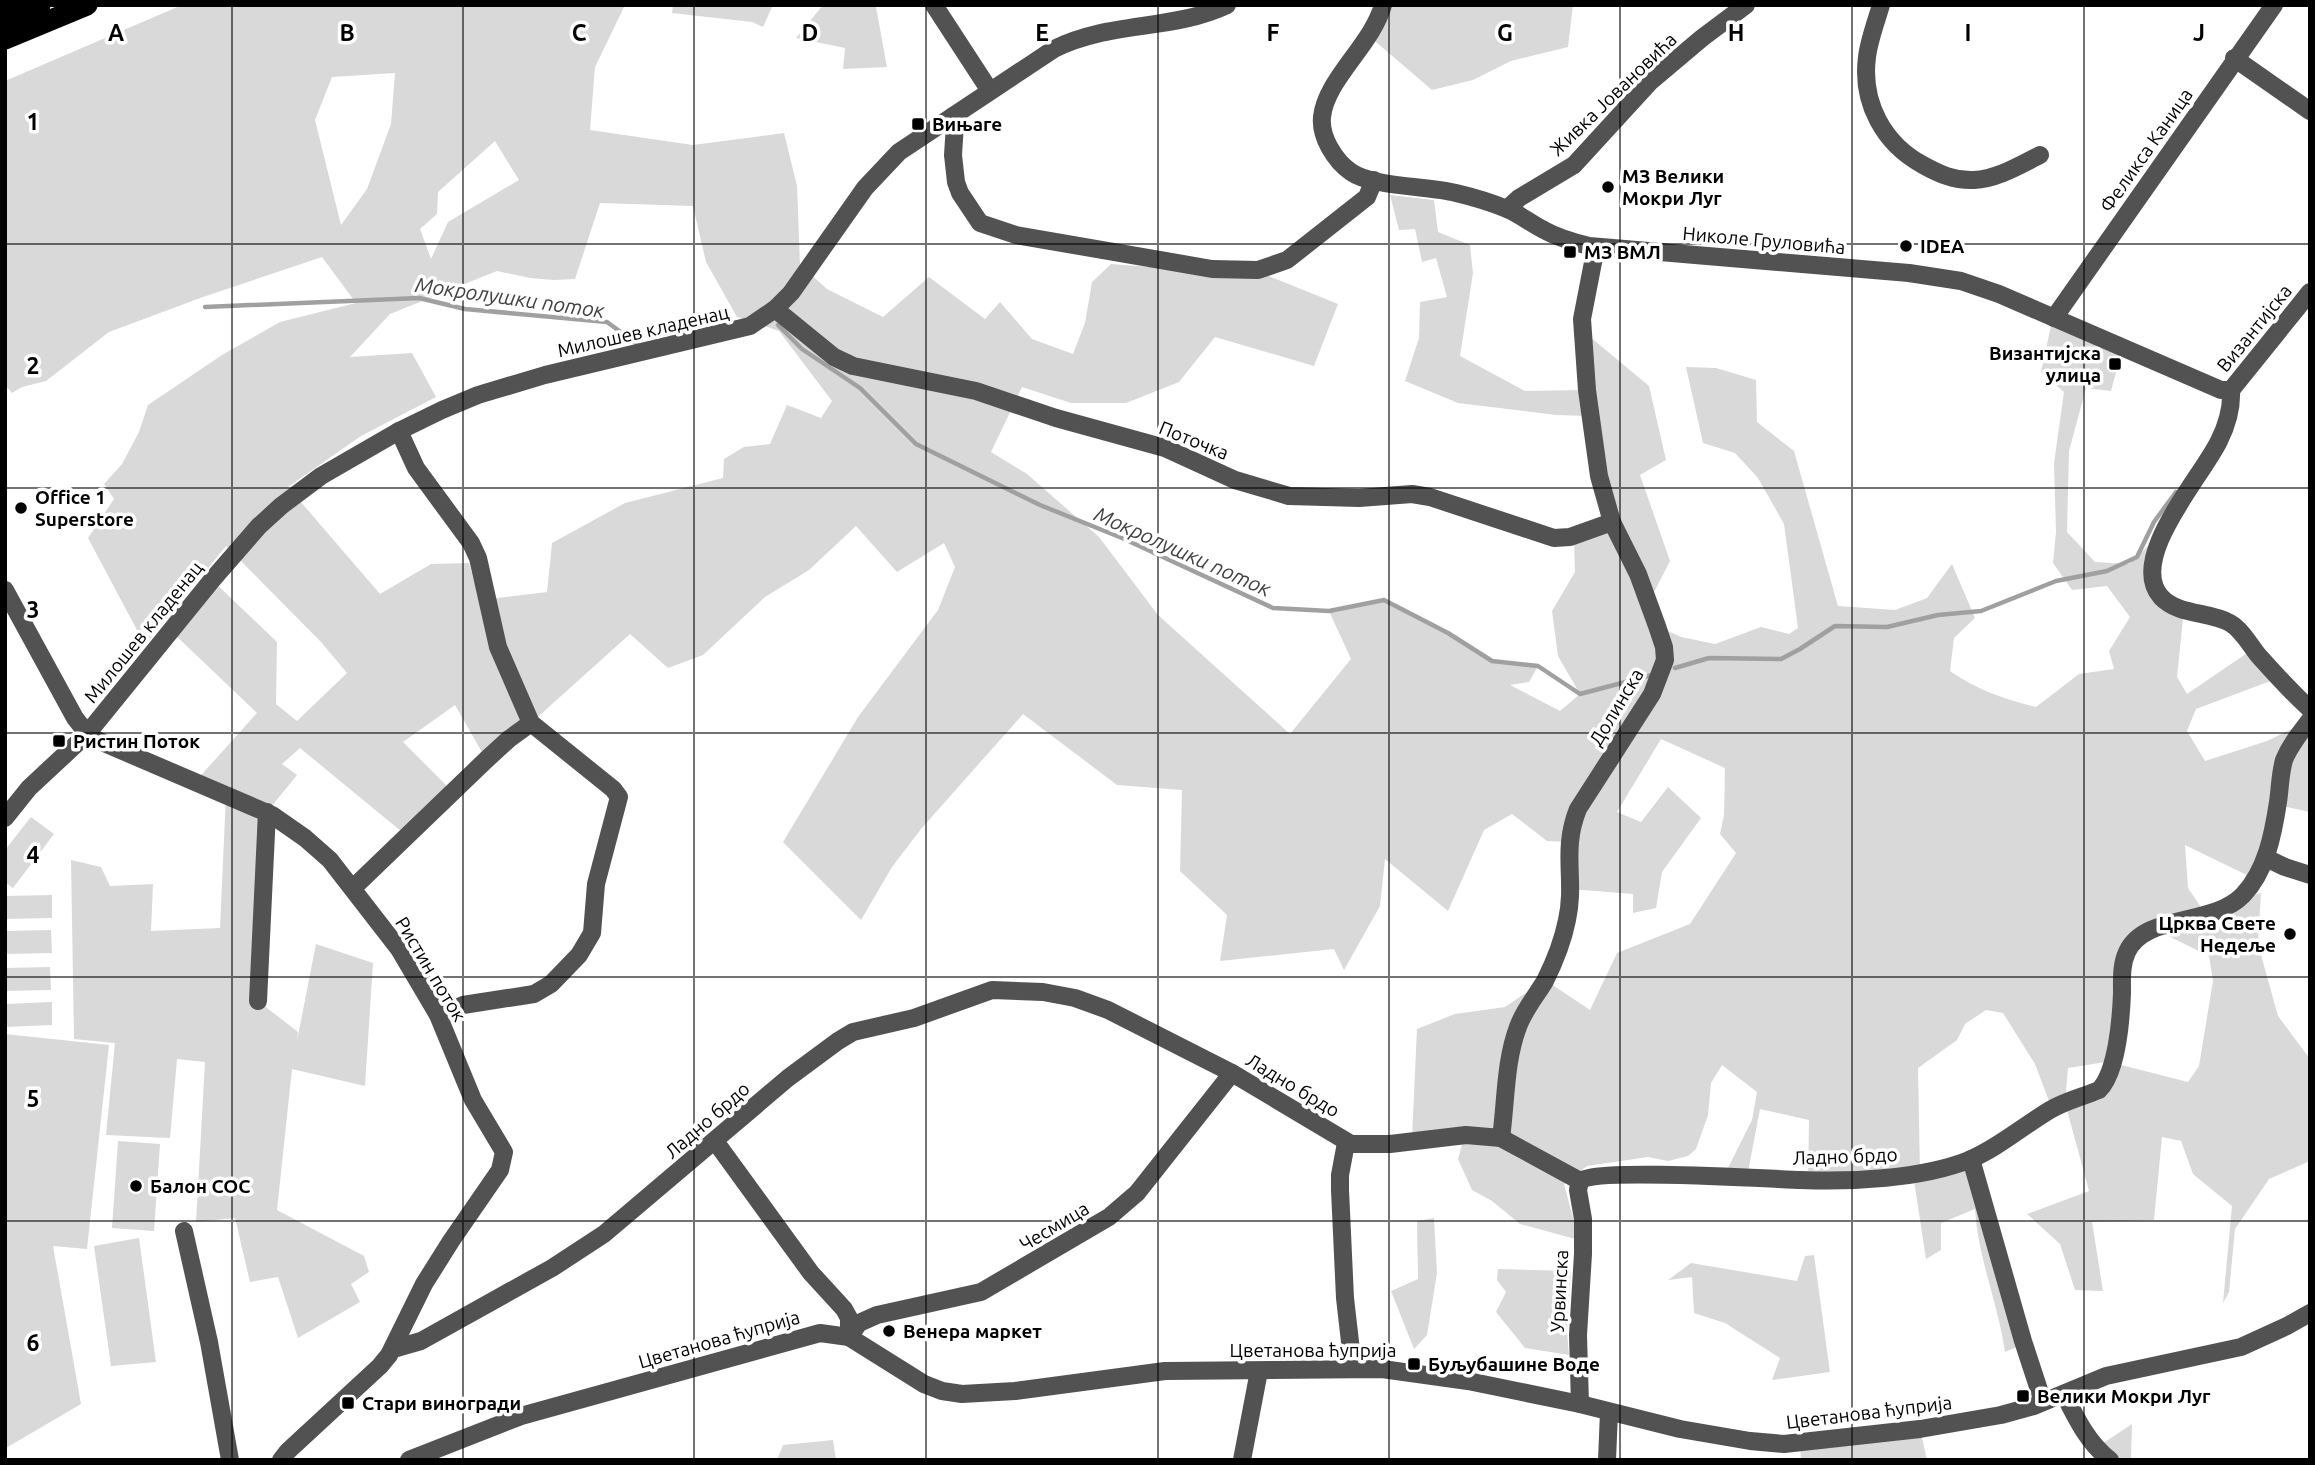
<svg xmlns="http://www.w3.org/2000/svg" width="2315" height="1465" viewBox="0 0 2315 1465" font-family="Ubuntu,sans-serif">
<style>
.green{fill:#d9d9d9;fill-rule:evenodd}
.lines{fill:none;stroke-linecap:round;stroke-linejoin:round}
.stream{stroke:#a0a0a0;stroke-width:4.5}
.minor{stroke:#525252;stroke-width:18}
.highway{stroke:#000;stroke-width:21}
.grid{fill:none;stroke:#000;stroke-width:2;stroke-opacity:0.55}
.poi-dot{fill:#000;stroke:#fff;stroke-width:2.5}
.labels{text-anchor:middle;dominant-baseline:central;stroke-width:7;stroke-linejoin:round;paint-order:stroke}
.street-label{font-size:19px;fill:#000;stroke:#fff}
.poi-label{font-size:19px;font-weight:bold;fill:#000;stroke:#fff;text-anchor:start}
.water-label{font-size:21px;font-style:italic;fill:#414141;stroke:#fff}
.grid-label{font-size:23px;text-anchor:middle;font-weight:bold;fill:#000;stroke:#fff;stroke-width:7;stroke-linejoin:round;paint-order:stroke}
</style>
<rect width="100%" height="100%" fill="#fff"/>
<g class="green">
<path d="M 182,5 L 625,5 L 595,67 L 590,130 L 693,145 L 784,133 L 797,186 L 800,265 L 827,289 L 883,317 L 929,277 L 985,319 L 1000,302 L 1032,339 L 1073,354 L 1085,323 L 1092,282 L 1111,264 L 1269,276 L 1338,304 L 1314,366 L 1215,337 L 1179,382 L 1126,403 L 1071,403 L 1022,387 L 991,452 L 1027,474 L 1099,537 L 1158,615 L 1290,734 L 1351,659 L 1329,611 L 1384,600 L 1460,639 L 1492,661 L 1538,666 L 1529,682 L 1510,685 L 1560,711 L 1580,694 L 1558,656 L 1552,611 L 1575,572 L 1574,536 L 1612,521 L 1583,331 L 1649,386 L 1666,460 L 1640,475 L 1670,561 L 1649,602 L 1657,626 L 1681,637 L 1715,644 L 1761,627 L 1789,634 L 1798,628 L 1784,524 L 1758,478 L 1735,453 L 1703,443 L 1686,367 L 1716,368 L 1756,380 L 1757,422 L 1794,451 L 1838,606 L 1895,610 L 1927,598 L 1952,564 L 1975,618 L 1954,638 L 1950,671 C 1977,690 2004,699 2036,707 L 2079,674 L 2114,669 L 2109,651 L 2130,617 L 2107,586 L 2072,590 L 2053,563 L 2056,532 L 2054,463 L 2064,392 L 2041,372 L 2051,326 L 2074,327 L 2123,347 L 2111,391 L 2086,388 L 2069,451 L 2067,532 L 2095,562 L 2129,564 L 2148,546 L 2147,581 L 2164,610 L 2183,619 L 2177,677 L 2187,694 L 2253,649 L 2273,680 L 2196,709 L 2187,731 L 2205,761 L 2267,741 L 2310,720 L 2310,812 L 2278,805 L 2255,879 L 2185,845 L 2188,888 L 2207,916 L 2155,929 L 2172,935 L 2172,931 L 2227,918 C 2240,912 2247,895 2261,893 L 2258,944 L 2278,1016 L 2310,1059 L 2310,1161 L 2269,1179 L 2235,1229 L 2229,1292 L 2223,1303 L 2232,1206 L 2193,1174 L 2181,1141 L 2162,1137 L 2154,1220 L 2092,1222 L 2103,1291 L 2075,1290 L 2060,1244 L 2027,1214 L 2089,1191 L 2067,1110 C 2098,1098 2111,1099 2121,1065 L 2188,1082 L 2199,1066 L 2213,981 L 2209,956 L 2154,929 L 2133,942 L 2112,1061 L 2068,1068 L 2065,1102 L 2052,1109 L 2035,1064 L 2003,1013 L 1986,1010 L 1965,1024 L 1957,1040 L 1918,1068 L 1920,1172 L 1971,1159 L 2019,1346 L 2005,1352 C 1998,1303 1978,1258 1975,1209 L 1941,1223 L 1941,1250 L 1926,1259 L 1913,1174 L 1808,1180 L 1809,1120 L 1760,1109 L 1748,1172 L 1726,1172 L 1752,1120 L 1757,1092 L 1722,1065 L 1711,1083 L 1708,1115 L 1696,1149 L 1688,1156 L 1668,1161 L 1648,1157 L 1587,1166 L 1564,1184 L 1579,1240 L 1520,1224 L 1492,1201 L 1472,1190 L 1458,1159 L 1466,1131 L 1412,1136 L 1417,1029 L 1455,1014 L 1505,1007 L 1545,980 L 1590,1010 L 1617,953 L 1690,924 L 1736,853 L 1720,834 L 1724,815 L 1725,768 L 1661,739 L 1617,812 L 1641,822 L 1668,787 L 1701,818 L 1662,872 L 1656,908 L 1633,913 L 1633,894 L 1570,889 L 1568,842 L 1547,841 L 1512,814 L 1484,830 L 1448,911 L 1385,859 L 1380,906 L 1344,970 L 1334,949 L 1220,961 L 1227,915 L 1180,871 L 1182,790 L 1117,785 L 1023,714 L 921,829 L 892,867 L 861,920 L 783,842 L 858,717 L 938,610 L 955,567 L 944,543 L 897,572 L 856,526 L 809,570 L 765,597 L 703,655 L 668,668 L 630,634 L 531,723 L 488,599 L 547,592 L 552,543 L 625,503 L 723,478 L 724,459 L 744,447 L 770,444 L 787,405 L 821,418 L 832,401 L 779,331 L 737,317 L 706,262 L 693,206 L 600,203 L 575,279 L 554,280 L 530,278 L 497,271 L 390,314 L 350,357 L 412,353 L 436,397 L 361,436 L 288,487 L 380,594 L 431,564 L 469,563 L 494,650 L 525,719 L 483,754 L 455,705 L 403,742 L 454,793 L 407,836 L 300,748 L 282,764 L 297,775 L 267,812 L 258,1001 L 298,1032 L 297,1041 L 316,944 L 373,963 L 365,1086 L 292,1069 L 277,1210 L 364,1256 L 369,1272 L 351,1284 L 360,1302 L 298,1338 L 278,1277 L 250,1282 L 235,1218 L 196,1222 L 205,1062 L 177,1059 L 170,1138 L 106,1135 L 115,1043 L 74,1039 L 71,860 L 101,867 L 110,886 L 153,884 L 151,931 L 220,928 L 226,795 L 195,782 L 257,713 L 171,631 L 212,580 L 277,642 L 276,704 L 297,721 L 347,673 L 321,642 L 226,546 L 145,645 L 88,538 L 114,499 L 104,484 L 122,464 L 139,432 L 148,405 L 222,355 L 280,322 L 356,303 L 322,257 L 203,297 L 109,332 L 46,381 L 22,387 L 12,393 L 5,385 L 5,81 ZM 395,73 L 391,124 L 367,189 L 341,225 L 315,120 L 332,77 ZM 495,141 L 519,180 L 448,222 L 431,259 L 420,229 L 437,214 L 438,192 Z"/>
<path d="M 673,5 L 773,5 L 763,27 L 752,22 L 672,13 Z"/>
<path d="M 823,5 L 876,7 L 887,67 L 843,69 L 845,48 L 796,38 Z"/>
<path d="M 1383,5 L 1573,5 L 1568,47 L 1511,61 L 1473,80 L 1432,90 L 1369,36 Z"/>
<path d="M 1390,195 L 1434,200 L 1438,232 L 1470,245 L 1473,273 L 1460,356 L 1525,391 L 1585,390 L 1588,416 L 1556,415 L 1458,403 L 1405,381 L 1419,338 L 1420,302 L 1447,297 L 1436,258 L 1422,262 L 1415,229 L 1399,230 Z"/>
<path d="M 31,817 L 54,834 L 13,888 L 5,882 L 5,850 Z"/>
<path d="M 52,895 L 52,918 L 5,919 L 5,896 Z"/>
<path d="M 51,930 L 52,953 L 5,954 L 5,931 Z"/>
<path d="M 50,967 L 51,990 L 5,991 L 5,968 Z"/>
<path d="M 52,1002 L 52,1025 L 5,1027 L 5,1004 Z"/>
<path d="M 5,1034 L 109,1045 L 87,1249 L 53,1246 L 81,1404 L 6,1448 Z"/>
<path d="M 118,1141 L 160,1144 L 154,1231 L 112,1228 Z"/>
<path d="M 1434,1218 L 1437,1273 L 1427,1335 L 1414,1349 L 1391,1291 L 1418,1279 L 1417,1221 Z"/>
<path d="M 139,1238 L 156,1362 L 111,1366 L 94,1246 Z"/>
<path d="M 1814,1255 L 1830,1372 L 1772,1380 L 1780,1358 L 1725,1323 L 1694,1313 L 1692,1277 L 1668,1280 L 1691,1263 L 1797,1281 L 1805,1256 Z"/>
<path d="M 1498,1269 L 1571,1271 L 1567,1331 L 1569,1355 L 1525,1348 L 1496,1312 L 1506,1292 L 1497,1280 Z"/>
<path d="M 2132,1424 L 2131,1458 L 2135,1460 L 2110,1460 L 2096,1448 Z"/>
<path d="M 1920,1429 L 1927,1460 L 1801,1460 L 1800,1443 Z"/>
<path d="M 833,1440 L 836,1460 L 777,1460 L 783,1445 Z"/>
</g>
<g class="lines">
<g class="stream">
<path d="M 205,307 L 419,298 L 465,309 L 607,322 L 637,344"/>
<path d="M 778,325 L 802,349 L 860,388 L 916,444 L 1040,505 L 1122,538 L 1273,608 L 1329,611 L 1384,600 L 1448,633 L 1492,661 L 1538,666 L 1580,694 L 1652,675"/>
<path d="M 1675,668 L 1709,658 L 1781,659 L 1800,649 L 1835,626 L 1887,627 L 1938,615 L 1981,611 L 2056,581 L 2107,571 L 2137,557 L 2154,522 L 2176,492"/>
</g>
<g class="minor">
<path d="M 934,5 L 990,91"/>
<path d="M 1383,5 C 1372,45 1326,79 1322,117 C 1320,137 1335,161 1351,172 C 1372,187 1429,186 1456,193 C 1473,197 1490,202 1507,209 C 1520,214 1531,224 1544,230 C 1558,238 1573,242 1589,246 L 1909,273 L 1961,281 L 1999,294 L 2221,390 L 2231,390"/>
<path d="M 1881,5 C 1876,22 1869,40 1867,57 C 1861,103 1884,144 1923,165 C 1939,174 1955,181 1974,180 C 1997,179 2020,165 2040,155"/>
<path d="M 2234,58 L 2310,111"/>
<path d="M 953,116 L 955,124 L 953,155 L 956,182 L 960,193 L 980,223 L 1016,235 L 1212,269 L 1258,270 L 1287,260 L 1367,197 L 1374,180"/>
<path d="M 1507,209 L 1519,198 L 1574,165 L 1651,81 L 1702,38 L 1746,5"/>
<path d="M 775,309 L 834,357 L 853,366 L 976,391 L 1056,418 L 1165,448 L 1235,480 L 1289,496 L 1359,498 L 1412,494 L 1430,497 L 1554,538 L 1570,537 L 1612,522"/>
<path d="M 2054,318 L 2274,5"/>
<path d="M 2231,390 C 2232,408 2227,425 2219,441 C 2201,478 2127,559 2161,597 C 2179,616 2209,611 2230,623 C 2242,630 2250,645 2258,655 C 2275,674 2291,692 2310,709"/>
<path d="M 2231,390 L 2310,292"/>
<path d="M 399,431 L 416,468 L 471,543 L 478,558 L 498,647 L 531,723 L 613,789 L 619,797 L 596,884 L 592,933 L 579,955 L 551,984 L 534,994 L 463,1005 L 438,1015"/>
<path d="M 5,590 L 75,718 L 90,737 L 272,815 L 305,838 L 330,860 L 399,949 L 438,1015 L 473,1100 L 504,1152 L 500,1170 L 451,1241 L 424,1284 L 389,1355 L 380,1366 L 288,1451 L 281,1460"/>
<path d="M 5,818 L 29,788 L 87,734 L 212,580 L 259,526 L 281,506 L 321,476 L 399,431 L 442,410 L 478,395 L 545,375 L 750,326 L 775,309 L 791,293 L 865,188 L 899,152 L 1054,49 C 1109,21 1172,31 1227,5"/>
<path d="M 2266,858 L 2285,867 L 2310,875"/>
<path d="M 353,888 L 486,760 L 509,739 L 531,723"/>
<path d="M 258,1001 L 267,812"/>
<path d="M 1501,1138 C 1506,1102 1505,1061 1518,1027 C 1524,1010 1536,996 1545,981 C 1554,963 1563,940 1567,920 C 1576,880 1561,851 1578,809 L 1652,694 L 1665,660 L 1664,647 L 1657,626 L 1638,574 L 1612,522 L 1599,476 L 1587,390 L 1582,319 L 1596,247"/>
<path d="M 715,1141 L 811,1273 L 844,1309 L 849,1318 L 849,1337"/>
<path d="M 1346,1143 L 1340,1175 L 1340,1190 L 1345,1298 L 1353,1368"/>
<path d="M 1971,1159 L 2023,1341 L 2043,1402"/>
<path d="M 184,1231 L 209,1342 L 230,1460"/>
<path d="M 849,1337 L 859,1323 L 877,1315 L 981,1292 L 1109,1217 L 1137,1193 L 1232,1073"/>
<path d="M 393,1349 L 421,1341 L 552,1268 L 604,1234 L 788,1078 L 838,1041 L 853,1032 L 914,1018 L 992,990 L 1043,992 L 1075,998 L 1108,1010 L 1232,1073 L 1351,1144 L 1390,1144 L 1466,1135 L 1501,1138 L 1580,1181 C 1596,1168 1769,1179 1801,1180 C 1851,1182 1921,1179 1969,1160 C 1998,1148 2023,1126 2050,1110 C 2065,1101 2082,1097 2099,1090 C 2117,1072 2121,1019 2122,993 C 2122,979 2121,965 2127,952 C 2145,913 2212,927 2243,895 C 2266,871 2273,835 2278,802 C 2280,789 2280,774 2284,760 C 2290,745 2300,733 2310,720"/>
<path d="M 2064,1394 C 2076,1418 2088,1443 2110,1460"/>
<path d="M 1580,1404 L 1578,1335 L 1583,1254 L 1583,1219 L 1578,1190 L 1580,1181"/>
<path d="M 409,1460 L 521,1416 L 820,1333 L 849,1337 L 924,1384 L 942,1391 L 962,1394 L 1015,1391 L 1165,1371 L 1382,1369 L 1468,1381 L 1580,1404 L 1680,1429 L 1750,1441 L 1784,1444 L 1920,1429 L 2001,1415 L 2034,1406 L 2106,1376 L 2241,1347 L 2287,1326 L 2310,1313"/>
<path d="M 1242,1460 L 1259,1371"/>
<path d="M 1607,1460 L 1609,1412"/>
</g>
<g class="highway">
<path d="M 5,19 L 40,5"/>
<path d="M 5,39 L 87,5"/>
</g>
</g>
<path class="grid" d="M 232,5 L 232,1460M 463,5 L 463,1460M 694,5 L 694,1460M 926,5 L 926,1460M 1158,5 L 1158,1460M 1389,5 L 1389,1460M 1620,5 L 1620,1460M 1852,5 L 1852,1460M 2084,5 L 2084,1460M 5,244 L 2310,244M 5,488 L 2310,488M 5,733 L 2310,733M 5,977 L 2310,977M 5,1221 L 2310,1221"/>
<g class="poi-dot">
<rect x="911" y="117" width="14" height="14" rx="3.5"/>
<circle cx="1608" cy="187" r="7"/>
<circle cx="1906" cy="246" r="7"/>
<rect x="1563" y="245" width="14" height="14" rx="3.5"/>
<rect x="2108" y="357" width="14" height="14" rx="3.5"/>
<circle cx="21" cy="508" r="7"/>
<rect x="52" y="734" width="14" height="14" rx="3.5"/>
<circle cx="2290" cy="934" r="7"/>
<circle cx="136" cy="1186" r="7"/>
<circle cx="889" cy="1331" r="7"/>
<rect x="1407" y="1357" width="14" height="14" rx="3.5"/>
<rect x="2016" y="1389" width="14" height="14" rx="3.5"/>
<rect x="341" y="1396" width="14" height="14" rx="3.5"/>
</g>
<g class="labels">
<g class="street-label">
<text transform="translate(1613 94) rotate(-44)">Живка Јовановића</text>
<text transform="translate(2146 150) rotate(-55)">Феликса Каница</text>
<text transform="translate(1764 240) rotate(5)">Николе Груловића</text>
<text transform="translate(2254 328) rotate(-51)">Византијска</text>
<text transform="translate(643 331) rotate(-13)">Милошев кладенац</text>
<text transform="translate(1194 440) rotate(22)">Поточка</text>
<text transform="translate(143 632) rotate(-51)">Милошев кладенац</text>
<text transform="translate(1616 707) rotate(-59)">Долинска</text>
<text transform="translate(431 969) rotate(59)">Ристин поток</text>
<text transform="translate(1293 1085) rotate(31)">Ладно брдо</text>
<text transform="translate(707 1120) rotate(-41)">Ладно брдо</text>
<text transform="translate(1845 1156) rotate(-2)">Ладно брдо</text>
<text transform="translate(1054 1226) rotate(-31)">Чесмица</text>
<text transform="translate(1559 1291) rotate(-87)">Урвинска</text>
<text transform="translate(719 1339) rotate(-16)">Цветанова ћуприја</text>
<text x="1313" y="1350">Цветанова ћуприја</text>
<text transform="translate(1869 1412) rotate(-7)">Цветанова ћуприја</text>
</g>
<g class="poi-label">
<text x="932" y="124">Вињаге</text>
<text x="1622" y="176">МЗ Велики<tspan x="1622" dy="22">Мокри Луг</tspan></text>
<text x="1920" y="246">IDEA</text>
<text x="1584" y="252">МЗ ВМЛ</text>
<text x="2101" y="353" text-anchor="end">Византијска<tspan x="2101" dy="22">улица</tspan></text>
<text x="35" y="497">Office 1<tspan x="35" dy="22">Superstore</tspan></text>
<text x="73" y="741">Ристин Поток</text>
<text x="2276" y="923" text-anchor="end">Црква Свете<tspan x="2276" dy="22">Недеље</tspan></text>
<text x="150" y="1186">Балон СОС</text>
<text x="903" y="1331">Венера маркет</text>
<text x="1428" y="1364">Буљубашине Воде</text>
<text x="2037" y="1396">Велики Мокри Луг</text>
<text x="362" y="1403">Стари виногради</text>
</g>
<g class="water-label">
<text transform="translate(510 297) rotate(8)">Мокролушки поток</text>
<text transform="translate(1183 551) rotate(24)">Мокролушки поток</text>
</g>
</g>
<g class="grid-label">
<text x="116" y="41">A</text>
<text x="347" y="41">B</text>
<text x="579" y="41">C</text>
<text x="810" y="41">D</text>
<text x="1042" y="41">E</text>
<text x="1273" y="41">F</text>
<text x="1505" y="41">G</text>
<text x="1736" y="41">H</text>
<text x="1968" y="41">I</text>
<text x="2199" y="41">J</text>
<text x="33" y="130">1</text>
<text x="33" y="374">2</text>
<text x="33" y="618">3</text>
<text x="33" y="863">4</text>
<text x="33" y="1107">5</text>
<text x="33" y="1351">6</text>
</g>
<rect width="2315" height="1465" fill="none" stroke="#000000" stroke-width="14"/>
</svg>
